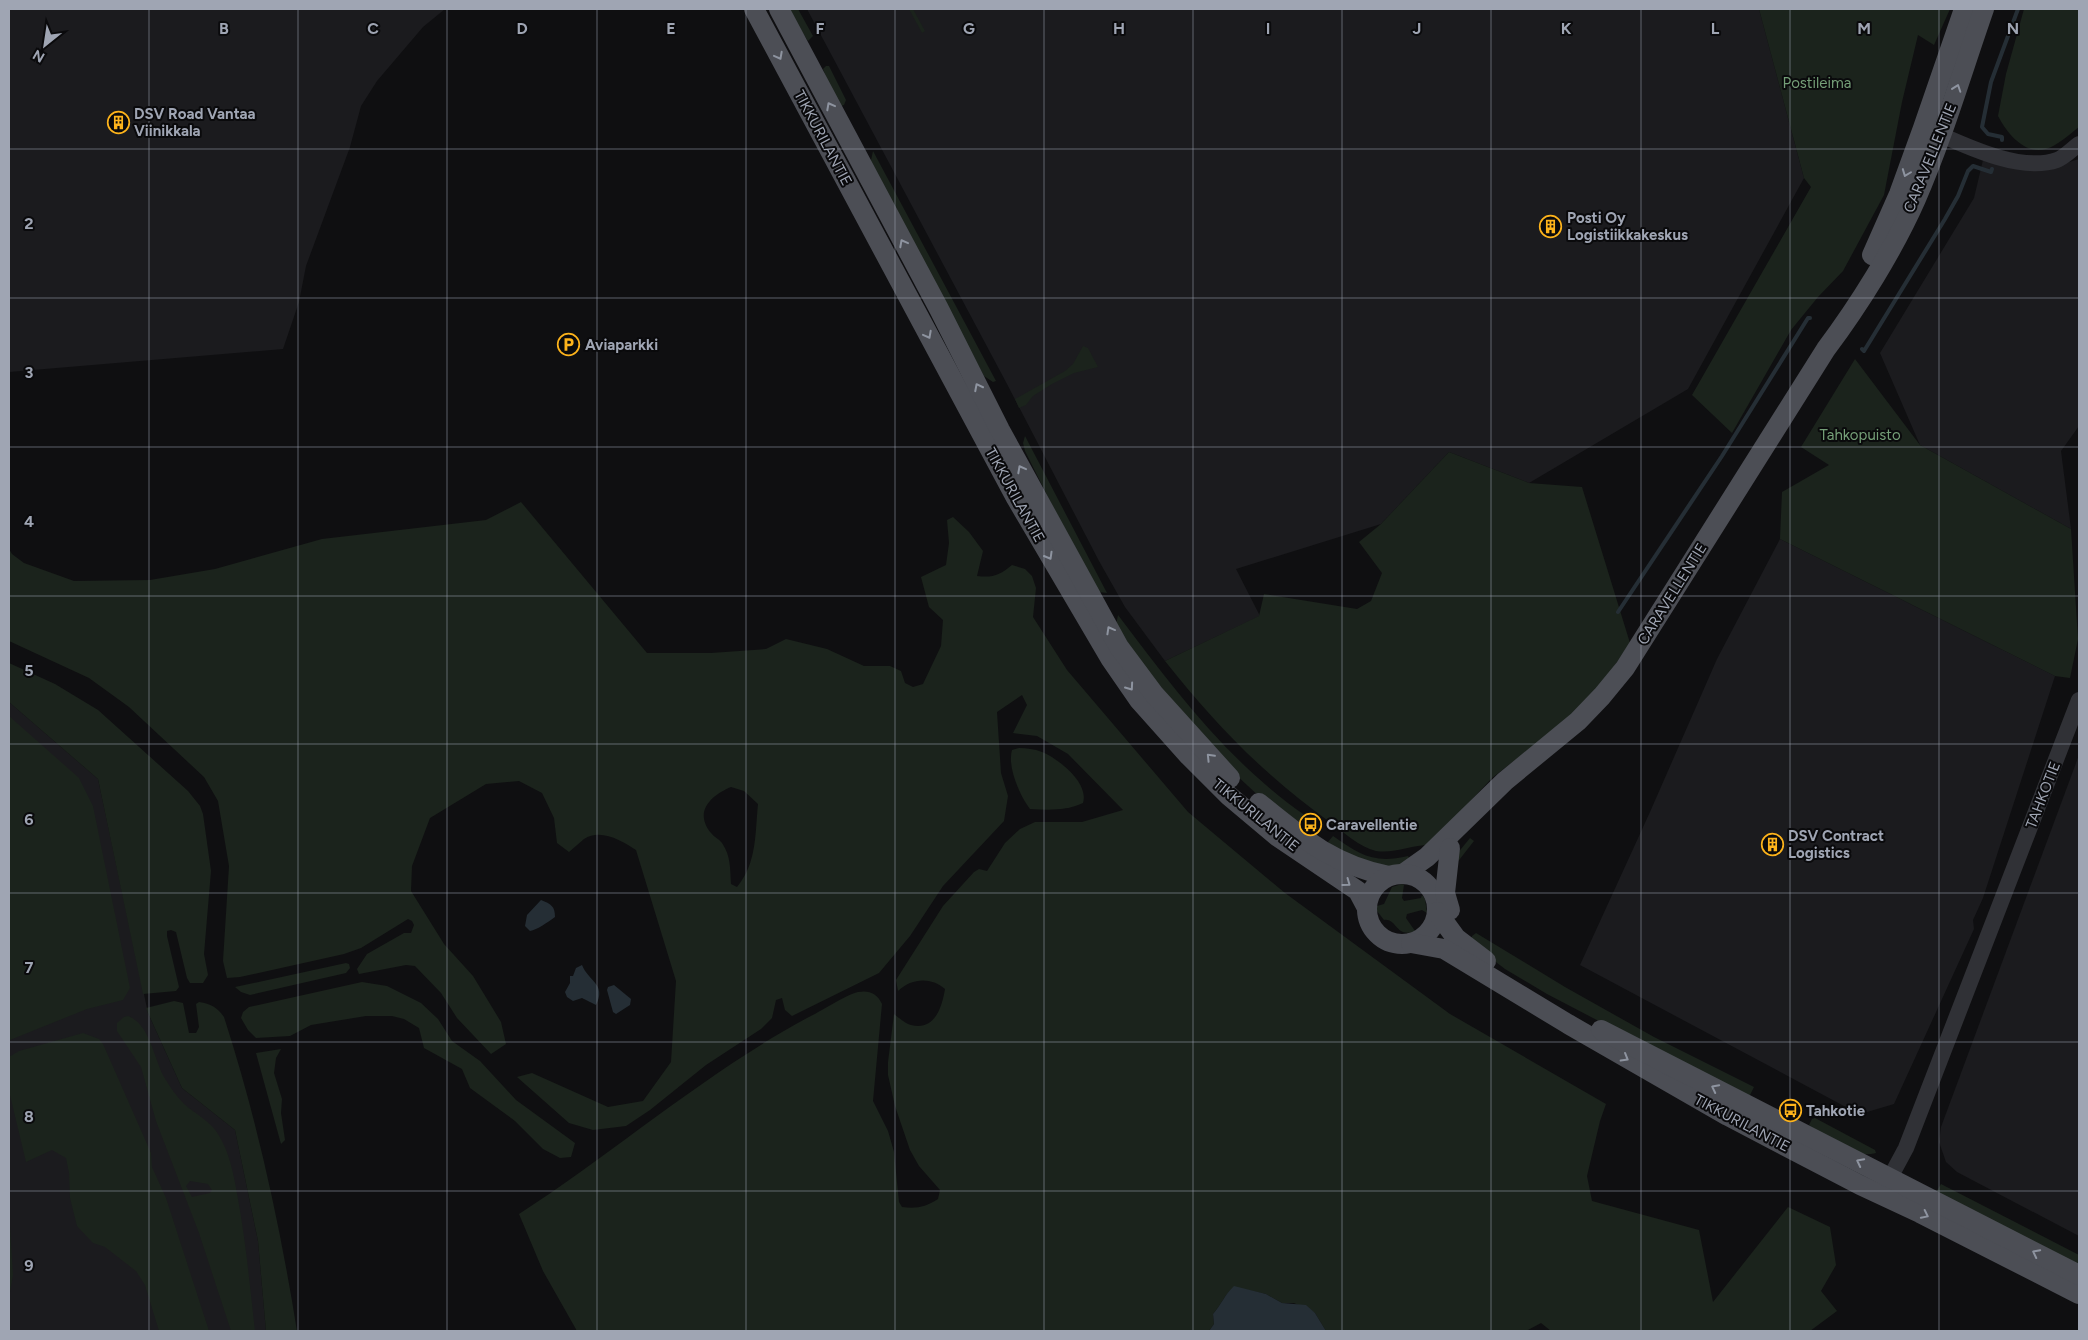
<svg xmlns="http://www.w3.org/2000/svg" width="2088" height="1340" viewBox="0 0 2088 1340" font-family="Figtree,sans-serif">
<style>
.built{fill:#1b1b1e}
.green{fill:#1b231c;fill-rule:evenodd}
.water{fill:#252e35}
.lines{fill:none;stroke-linecap:round;stroke-linejoin:round}
.stream{stroke:#252e35;stroke-width:4}
.minor{stroke:#303136;stroke-width:16}
.major{stroke:#4c4e55;stroke-width:20}
.oneway{stroke:#8e94a0}
.grid{fill:none;stroke:#9fa5b3;stroke-width:1;stroke-opacity:0.55}
.labels{text-anchor:middle;dominant-baseline:central;stroke-width:4;stroke-linejoin:round;paint-order:stroke}
.park-label{font-size:15px;fill:#759f78;stroke:#0a0a0c}
.poi-label{font-size:15px;font-weight:bold;fill:#9fa5b3;stroke:#0a0a0c;text-anchor:start}
.street-label{font-size:15px;fill:#9fa5b3;stroke:#0a0a0c}
.grid-label{font-size:16px;text-anchor:middle;font-weight:bold;fill:#9fa5b3;stroke:#0a0a0c;stroke-width:4;stroke-linejoin:round;paint-order:stroke}
</style>
<rect width="100%" height="100%" fill="#0f0f11"/>
<g class="built">
<path d="M 9,9 L 445,9 L 423,27 L 377,81 L 361,106 L 350,147 L 306,266 L 299,302 L 283,349 L 9,372 Z"/>
<path d="M 807,9 L 1759,9 L 1804,178 L 1688,389 L 1529,483 L 1449,452 L 1381,524 L 1236,569 L 1260,616 L 1165,661 L 1125,607 L 1099,561 L 1007,384 Z"/>
<path d="M 2079,159 L 2079,426 L 2061,451 L 2071,529 L 1920,445 L 1880,353 L 1974,198 L 1983,160 L 2053,167 Z"/>
<path d="M 1780,539 L 2055,676 L 1983,898 L 1973,920 L 1974,929 L 1894,1104 L 1867,1112 L 1857,1113 L 1580,965 L 1650,812 L 1717,659 Z"/>
<path d="M 9,702 L 98,779 L 148,1013 L 182,1088 L 235,1130 L 258,1241 L 266,1331 L 9,1331 Z"/>
<path d="M 2079,755 L 2079,1236 L 1957,1172 L 1946,1162 L 1939,1142 L 1941,1127 Z"/>
</g>
<g class="green">
<path d="M 786,9 L 798,9 L 813,36 L 808,41 Z"/>
<path d="M 909,9 L 913,9 L 925,31 L 922,33 Z"/>
<path d="M 1759,9 L 1950,9 L 1934,45 L 1918,35 L 1902,102 L 1884,195 L 1843,271 L 1818,297 L 1791,330 L 1732,433 L 1692,395 L 1811,187 L 1804,178 Z"/>
<path d="M 2024,9 L 2079,9 L 2079,127 C 2070,134 2057,146 2046,149 C 2024,155 2007,133 1998,116 L 2006,74 Z"/>
<path d="M 826,66 L 829,66 L 846,100 L 844,105 L 838,107 L 823,69 Z"/>
<path d="M 873,151 L 996,381 L 993,382 L 984,376 L 870,165 Z"/>
<path d="M 1083,346 L 1088,348 L 1098,367 L 1074,373 L 1052,384 L 1033,396 L 1026,405 L 1019,408 L 1015,399 L 1065,371 L 1073,364 Z"/>
<path d="M 1855,359 L 1920,445 L 2071,529 L 2078,639 L 2070,678 L 2055,676 L 1780,539 L 1782,492 L 1829,465 L 1801,447 Z"/>
<path d="M 1025,436 L 1107,593 L 1099,592 L 1050,501 L 1025,451 L 1023,443 Z"/>
<path d="M 1449,452 L 1529,483 L 1582,487 L 1630,643 L 1604,681 L 1564,722 L 1492,778 L 1429,845 C 1412,845 1393,854 1376,851 C 1359,847 1345,833 1331,823 C 1265,776 1215,724 1165,661 L 1259,616 L 1264,594 L 1357,609 L 1371,601 L 1382,573 L 1359,542 L 1381,524 Z"/>
<path d="M 521,502 L 647,653 L 711,653 L 766,649 L 786,639 L 827,649 L 864,666 L 890,666 L 901,671 L 905,683 L 913,687 L 923,684 L 941,646 L 943,620 L 929,607 L 921,577 L 946,565 L 949,543 L 947,520 L 953,517 L 969,532 L 983,551 L 977,576 C 993,578 1000,575 1012,565 L 1025,569 L 1032,576 L 1036,588 L 1033,617 L 1067,670 L 1188,812 L 1285,893 L 1450,1014 L 1606,1104 L 1600,1121 L 1587,1176 L 1592,1201 L 1699,1230 L 1713,1302 L 1788,1207 L 1830,1227 L 1836,1265 L 1821,1291 L 1837,1311 L 1810,1331 L 1551,1331 L 1541,1323 L 1526,1331 L 1326,1331 L 1315,1313 L 1294,1303 L 1282,1303 L 1266,1294 L 1234,1287 C 1225,1294 1221,1305 1213,1314 L 1214,1324 L 1209,1331 L 577,1331 L 543,1271 L 519,1214 C 616,1151 705,1073 807,1018 C 820,1012 845,995 858,992 C 869,990 877,993 882,1004 L 873,1101 L 888,1131 L 894,1152 L 899,1202 L 902,1207 C 917,1209 925,1207 938,1199 L 940,1190 L 919,1166 L 910,1150 L 895,1106 L 888,1075 L 888,1062 L 894,1014 C 899,1018 906,1024 911,1025 C 935,1031 942,1007 945,989 C 931,977 912,978 898,991 L 896,980 L 943,906 L 974,872 L 979,869 L 987,871 L 1005,843 L 1020,829 L 1035,822 L 1082,822 L 1123,810 L 1068,754 L 1037,736 L 1013,733 L 1027,705 L 1022,695 L 997,712 L 1001,773 L 1008,796 L 1004,821 L 943,886 L 910,936 L 879,973 L 792,1016 L 785,1010 L 782,998 L 776,1000 L 772,1018 L 761,1029 L 706,1065 L 650,1110 L 626,1126 L 593,1130 L 569,1123 L 517,1077 L 532,1073 L 608,1107 L 643,1101 L 671,1062 L 676,981 L 636,850 C 622,841 601,828 584,839 C 579,843 574,848 569,852 L 557,843 L 554,818 L 542,793 L 519,781 L 486,784 L 430,818 L 412,866 L 411,891 L 444,944 L 473,976 L 501,1022 L 506,1044 L 491,1054 L 457,1018 L 441,993 L 415,966 L 406,965 L 359,974 L 357,969 L 367,954 L 404,933 L 411,933 L 414,925 L 412,921 L 408,919 L 361,948 L 344,954 L 240,977 L 227,978 L 223,961 L 229,866 L 218,801 L 204,777 L 129,707 L 89,678 L 9,641 L 9,549 L 12,554 L 24,563 L 74,581 L 150,580 L 215,569 L 322,539 L 486,520 ZM 731,787 L 744,791 L 758,804 C 755,834 757,863 737,887 L 731,884 C 730,869 731,856 722,843 C 719,839 714,837 711,833 C 693,811 712,795 731,787 Z"/>
<path d="M 1118,615 C 1174,689 1229,763 1306,816 L 1302,823 L 1274,810 L 1220,760 L 1162,694 L 1116,625 Z"/>
<path d="M 9,663 L 55,684 L 98,710 L 188,791 L 200,806 L 203,814 L 211,871 L 204,954 L 208,975 L 203,983 L 190,983 L 187,978 L 176,932 L 171,930 L 167,931 L 167,936 L 179,987 L 176,991 L 143,994 L 98,779 L 9,702 Z"/>
<path d="M 9,716 L 79,778 L 93,806 L 130,988 L 123,1000 L 87,1009 L 10,1040 Z"/>
<path d="M 1019,748 C 1027,748 1034,749 1042,752 C 1059,759 1089,783 1083,803 C 1066,811 1048,810 1030,809 C 1020,796 1007,767 1012,750 Z"/>
<path d="M 1333,836 C 1360,855 1374,864 1408,856 L 1411,861 L 1398,867 L 1390,867 L 1344,855 L 1328,842 Z"/>
<path d="M 1470,838 L 1474,841 L 1456,864 L 1452,860 Z"/>
<path d="M 1402,884 L 1404,885 L 1402,898 L 1404,901 L 1421,898 L 1422,895 L 1425,899 L 1427,913 L 1422,910 L 1407,914 L 1406,918 L 1415,931 C 1396,939 1397,918 1384,920 L 1377,911 L 1377,906 L 1384,904 L 1392,887 Z"/>
<path d="M 1476,933 L 1565,987 L 1654,1037 L 1754,1087 L 1748,1099 L 1547,994 L 1505,969 L 1471,943 L 1472,936 Z"/>
<path d="M 346,963 L 349,964 L 350,968 L 346,973 L 250,995 L 241,992 L 235,987 Z"/>
<path d="M 362,982 L 387,986 L 421,1003 L 438,1019 L 452,1041 L 480,1061 L 516,1100 L 575,1143 L 571,1157 L 560,1158 L 543,1149 L 515,1121 L 470,1088 L 462,1069 L 424,1048 L 419,1028 L 404,1019 L 392,1016 L 366,1016 L 311,1025 L 290,1036 L 256,1038 L 248,1030 L 241,1018 L 243,1012 L 249,1007 Z"/>
<path d="M 174,1001 L 183,1003 L 189,1033 L 196,1033 L 199,1027 L 196,1004 L 199,1002 C 211,1004 217,1007 224,1017 C 257,1119 280,1225 297,1331 L 266,1331 L 258,1241 L 235,1130 L 182,1088 L 148,1013 L 146,1008 Z"/>
<path d="M 128,1016 C 150,1024 154,1059 164,1077 C 170,1087 176,1096 184,1104 C 194,1113 208,1120 216,1131 C 230,1151 234,1176 238,1199 C 246,1243 250,1287 255,1331 L 231,1331 L 199,1233 L 156,1121 L 141,1067 L 117,1031 L 117,1023 L 124,1017 ZM 190,1181 L 208,1184 L 212,1190 L 210,1193 L 192,1197 L 186,1186 Z"/>
<path d="M 83,1033 L 99,1039 L 103,1044 L 151,1153 L 152,1167 L 166,1198 L 209,1331 L 159,1331 L 145,1285 L 136,1271 L 105,1247 L 93,1243 L 77,1226 L 70,1198 L 69,1173 L 66,1158 L 52,1150 L 26,1162 L 9,1091 L 9,1057 L 19,1051 Z"/>
<path d="M 281,1049 L 276,1058 L 274,1073 L 282,1099 L 281,1113 L 285,1140 L 281,1144 L 256,1053 Z"/>
<path d="M 1815,1118 L 1875,1150 L 1876,1153 C 1852,1160 1827,1138 1809,1125 L 1812,1119 Z"/>
<path d="M 1941,1184 L 2079,1255 L 2079,1268 L 1935,1194 Z"/>
<path d="M 9,1211 L 13,1275 L 9,1297 Z"/>
</g>
<g class="water">
<path d="M 541,900 C 551,904 555,906 555,917 C 548,922 537,930 530,931 L 525,926 L 527,915 Z"/>
<path d="M 582,965 C 588,981 607,984 596,1005 L 582,998 L 573,1001 L 567,997 L 565,992 L 570,983 L 570,976 L 573,976 L 576,968 Z"/>
<path d="M 614,985 L 631,999 L 630,1005 L 616,1014 L 613,1012 L 607,990 L 608,987 Z"/>
<path d="M 1234,1286 L 1266,1294 L 1282,1303 L 1306,1305 L 1315,1313 L 1326,1331 L 1209,1331 L 1214,1324 L 1213,1314 C 1221,1305 1225,1294 1234,1286 Z"/>
</g>
<g class="lines">
<g class="stream">
<path d="M 2002,140 L 2002,137 L 1988,134 L 1982,127 L 1991,82 L 2018,9"/>
<path d="M 1862,349 L 1864,351 L 1945,219 L 1958,196 L 1968,171 L 1973,166 L 1991,172 L 1992,169"/>
<path d="M 1618,612 L 1722,456 L 1808,318 L 1810,318"/>
</g>
<g class="minor">
<path d="M 1930,130 C 1964,145 2020,173 2057,160 C 2065,157 2072,149 2079,144"/>
<path d="M 1885,1187 L 1906,1148 L 2079,700"/>
</g>
<g class="major">
<path d="M 754,9 L 1016,498 L 1110,658 L 1139,700 L 1189,756 L 1228,795 L 1278,837 L 1358,891 L 1367,908"/>
<path d="M 779,9 L 939,309 L 1000,430 L 1119,647 L 1154,694 L 1230,778"/>
<path d="M 1872,255 L 1899,194 L 1923,128 L 1964,9"/>
<path d="M 1259,803 C 1302,838 1333,865 1389,876"/>
<path d="M 1403,874 L 1427,857 L 1505,781 L 1578,721 L 1602,696 L 1625,668 L 1826,349 C 1859,305 1894,249 1916,199 C 1943,137 1962,72 1984,9"/>
<circle cx="1402" cy="909" r="35"/>
<path d="M 1450,910 L 1445,893 L 1450,848"/>
<path d="M 1437,912 L 1456,938 L 1486,961"/>
<path d="M 1411,943 L 1444,949 L 1568,1024 L 1728,1116 L 1860,1185 L 1920,1213 L 2079,1294"/>
<path d="M 1601,1030 L 2079,1275"/>
</g>
</g>
<defs><path id="oneway-chevron" d="M-2-3.5L2.5 0L-2 3.5" fill="none" stroke-width="1.6" stroke-linecap="round" stroke-linejoin="round" transform="scale(1.25)"/></defs>
<g class="oneway">
<use href="#oneway-chevron" transform="translate(779 56) rotate(62)"/>
<use href="#oneway-chevron" transform="translate(1957 88) rotate(-71)"/>
<use href="#oneway-chevron" transform="translate(830 106) rotate(-118)"/>
<use href="#oneway-chevron" transform="translate(1906 173) rotate(111)"/>
<use href="#oneway-chevron" transform="translate(903 243) rotate(-118)"/>
<use href="#oneway-chevron" transform="translate(928 335) rotate(62)"/>
<use href="#oneway-chevron" transform="translate(978 387) rotate(-117)"/>
<use href="#oneway-chevron" transform="translate(1021 469) rotate(-118)"/>
<use href="#oneway-chevron" transform="translate(1049 556) rotate(60)"/>
<use href="#oneway-chevron" transform="translate(1110 630) rotate(-119)"/>
<use href="#oneway-chevron" transform="translate(1130 687) rotate(55)"/>
<use href="#oneway-chevron" transform="translate(1210 757) rotate(-134)"/>
<use href="#oneway-chevron" transform="translate(1347 883) rotate(36)"/>
<use href="#oneway-chevron" transform="translate(1625 1058) rotate(30)"/>
<use href="#oneway-chevron" transform="translate(1715 1088) rotate(-153)"/>
<use href="#oneway-chevron" transform="translate(1860 1162) rotate(-153)"/>
<use href="#oneway-chevron" transform="translate(1925 1215) rotate(26)"/>
<use href="#oneway-chevron" transform="translate(2036 1253) rotate(-153)"/>
</g>
<path class="grid" d="M 149,9 L 149,1331M 298,9 L 298,1331M 447,9 L 447,1331M 597,9 L 597,1331M 746,9 L 746,1331M 895,9 L 895,1331M 1044,9 L 1044,1331M 1193,9 L 1193,1331M 1342,9 L 1342,1331M 1491,9 L 1491,1331M 1641,9 L 1641,1331M 1790,9 L 1790,1331M 1939,9 L 1939,1331M 9,149 L 2079,149M 9,298 L 2079,298M 9,447 L 2079,447M 9,596 L 2079,596M 9,744 L 2079,744M 9,893 L 2079,893M 9,1042 L 2079,1042M 9,1191 L 2079,1191"/>
<defs>
<symbol id="building-ring" viewBox="-11 -11 22 22"><circle r="9.5" fill="#0a0a0c" stroke="#fdb31b" stroke-width="1.5"/><path d="M-4-6H4V6H1V3H-1V6H-4ZM-2.5-4.3h1.7v1.8h-1.7ZM.8-4.3h1.7v1.8H.8ZM-2.5-1h1.7V.8h-1.7ZM.8-1h1.7V.8H.8Z" fill="#fdb31b"/></symbol>
<symbol id="parking-ring" viewBox="-11 -11 22 22"><circle r="9.5" fill="#0a0a0c" stroke="#fdb31b" stroke-width="1.5"/><path d="M-3.5-5.5H1a3.5 3.5 0 0 1 0 7H-1V5.5H-3.5ZM-1-3.4V-.6H.8a1.4 1.4 0 0 0 0-2.8Z" fill="#fdb31b"/></symbol>
<symbol id="bus-ring" viewBox="-11 -11 22 22"><circle r="9.5" fill="#0a0a0c" stroke="#fdb31b" stroke-width="1.5"/><path d="M-5-6H5V4H4V6H2V4H-2V6H-4V4H-5ZM-3.5-4V0h7V-4ZM-3.5 1.2v1.5H-2V1.2ZM2 1.2v1.5H3.5V1.2Z" fill="#fdb31b"/></symbol>
</defs>
<g fill-rule="evenodd">
<use href="#building-ring" x="106" y="110" width="25" height="25"/>
<use href="#building-ring" x="1538" y="214" width="25" height="25"/>
<use href="#parking-ring" x="556" y="332" width="25" height="25"/>
<use href="#bus-ring" x="1298" y="812" width="25" height="25"/>
<use href="#building-ring" x="1760" y="832" width="25" height="25"/>
<use href="#bus-ring" x="1778" y="1098" width="25" height="25"/>
</g>
<g class="labels">
<g class="park-label">
<text x="1817" y="83">Postileima</text>
<text x="1860" y="435">Tahkopuisto</text>
</g>
<g class="poi-label">
<text x="134" y="114">DSV Road Vantaa<tspan x="134" dy="17">Viinikkala</tspan></text>
<text x="1567" y="218">Posti Oy<tspan x="1567" dy="17">Logistiikkakeskus</tspan></text>
<text x="585" y="345">Aviaparkki</text>
<text x="1326" y="825">Caravellentie</text>
<text x="1788" y="836">DSV Contract<tspan x="1788" dy="17">Logistics</tspan></text>
<text x="1806" y="1111">Tahkotie</text>
</g>
<g class="street-label">
<text transform="translate(823 138) rotate(62)">TIKKURILANTIE</text>
<text transform="translate(1930 158) rotate(-68)">CARAVELLENTIE</text>
<text transform="translate(1015 495) rotate(61)">TIKKURILANTIE</text>
<text transform="translate(1672 594) rotate(-58)">CARAVELLENTIE</text>
<text transform="translate(2043 795) rotate(-69)">TAHKOTIE</text>
<text transform="translate(1256 815) rotate(39)">TIKKURILANTIE</text>
<text transform="translate(1742 1123) rotate(28)">TIKKURILANTIE</text>
</g>
</g>
<g class="grid-label">
<text x="224" y="34">B</text>
<text x="373" y="34">C</text>
<text x="522" y="34">D</text>
<text x="671" y="34">E</text>
<text x="820" y="34">F</text>
<text x="969" y="34">G</text>
<text x="1119" y="34">H</text>
<text x="1268" y="34">I</text>
<text x="1417" y="34">J</text>
<text x="1566" y="34">K</text>
<text x="1715" y="34">L</text>
<text x="1864" y="34">M</text>
<text x="2013" y="34">N</text>
<text x="29" y="229">2</text>
<text x="29" y="378">3</text>
<text x="29" y="527">4</text>
<text x="29" y="676">5</text>
<text x="29" y="825">6</text>
<text x="29" y="973">7</text>
<text x="29" y="1122">8</text>
<text x="29" y="1271">9</text>
</g>
<rect width="2088" height="1340" fill="none" stroke="#9fa5b3" stroke-width="20"/>
<g transform="translate(45 45) rotate(210)" stroke="#0a0a0c" stroke-width="4" paint-order="stroke">
<path d="M0-4L9 19L0 12L-9 19Z" fill="#9fa5b3"/>
<text y="-8" font-size="14" font-weight="bold" text-anchor="middle" fill="#9fa5b3">N</text>
</g>
</svg>
